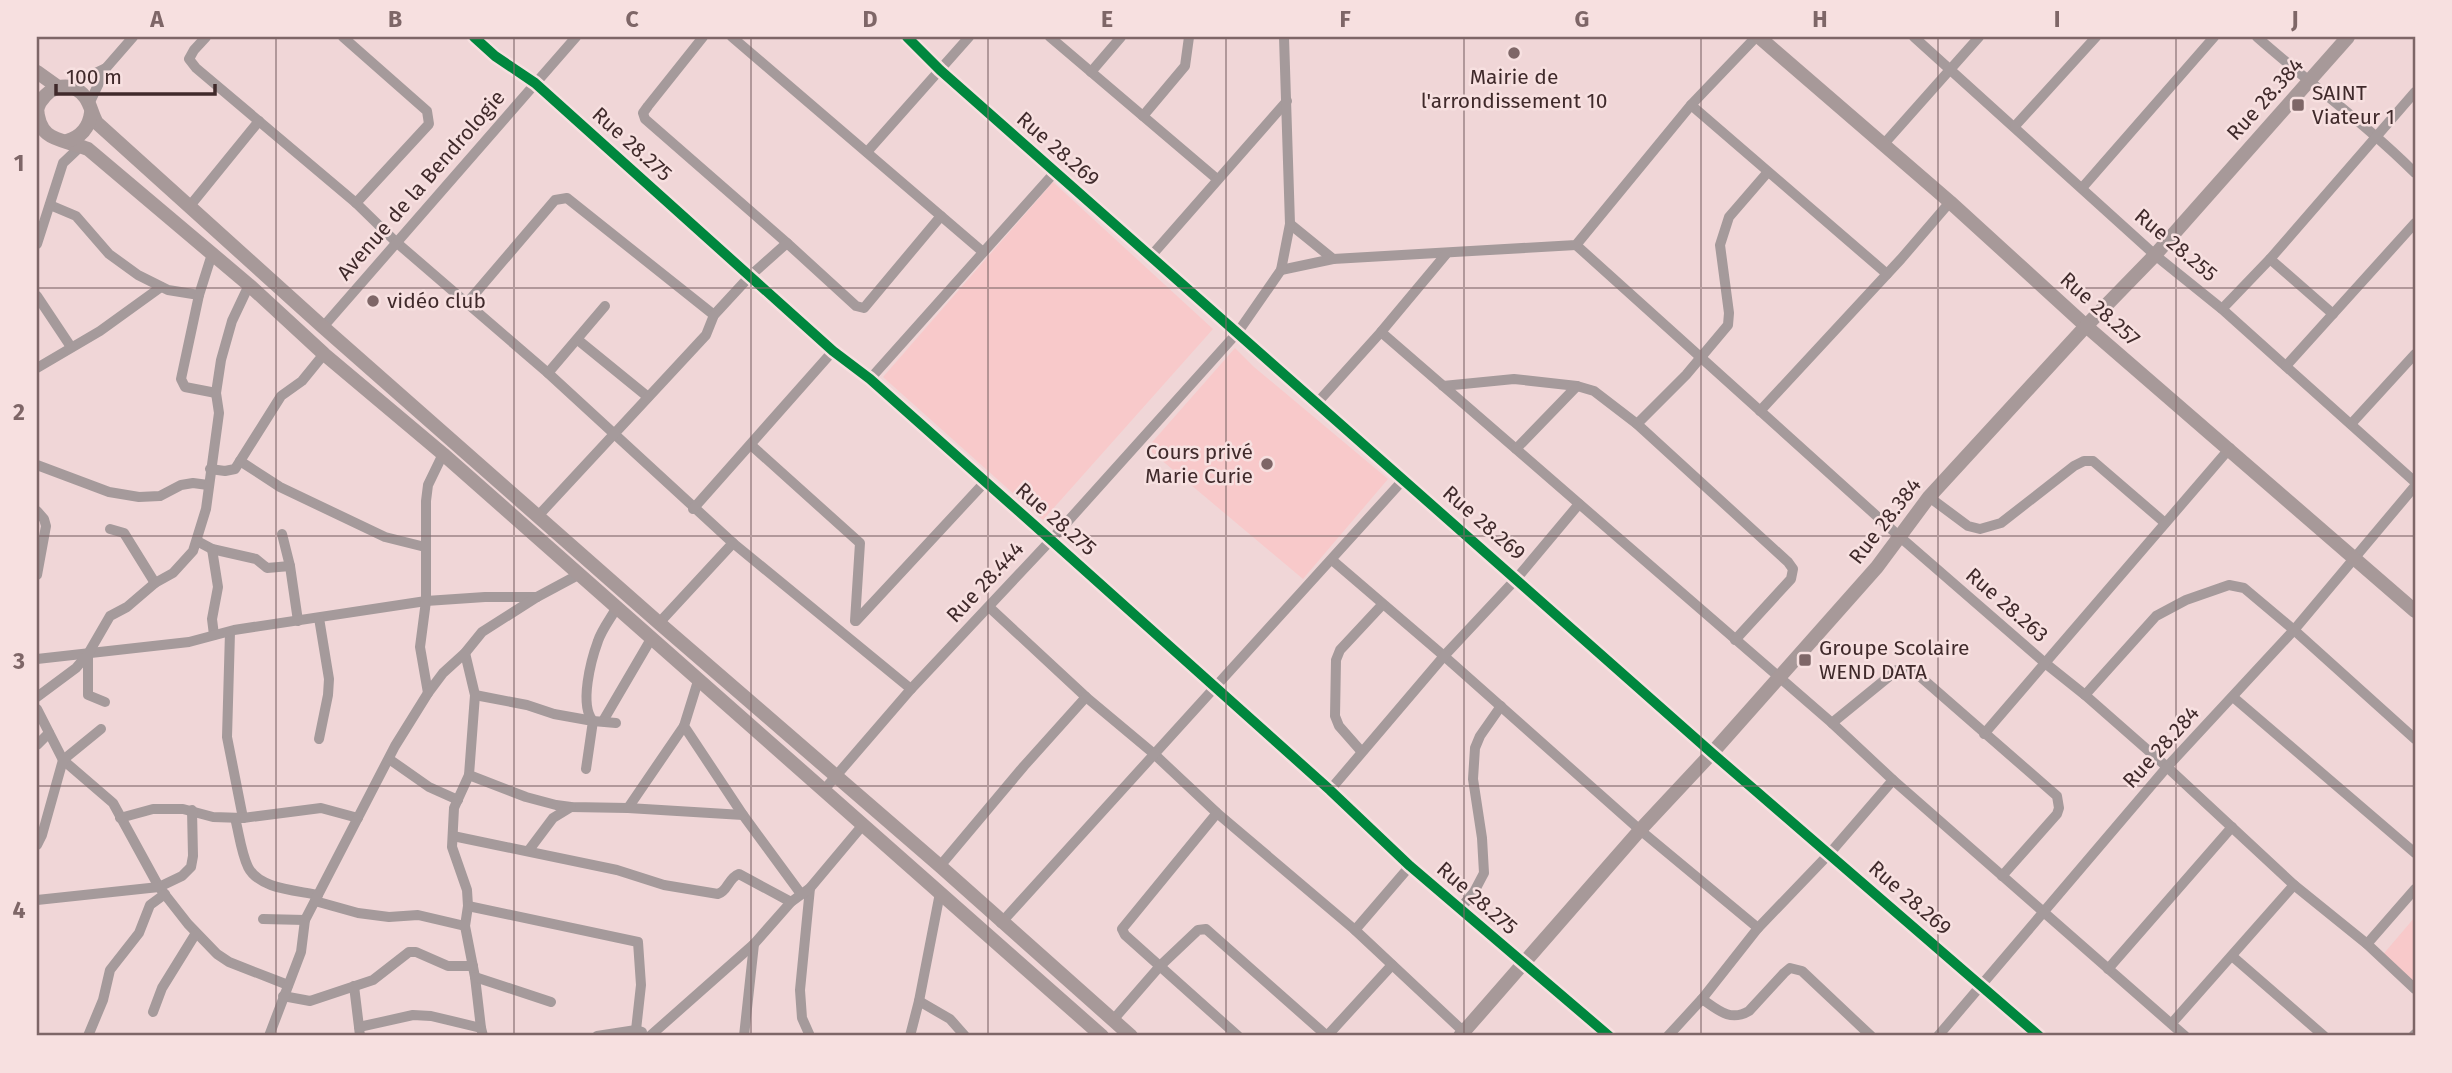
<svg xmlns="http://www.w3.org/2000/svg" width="2452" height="1073" viewBox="0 0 2452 1073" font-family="'Fira Sans',sans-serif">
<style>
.built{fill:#f8c9ca}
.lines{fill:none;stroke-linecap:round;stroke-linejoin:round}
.street{stroke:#a59a9b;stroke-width:10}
.secondary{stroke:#a79999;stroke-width:14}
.cycleway-casing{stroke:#f7e0e0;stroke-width:15}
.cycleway{stroke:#00873e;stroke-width:10}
.grid{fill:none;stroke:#7e6667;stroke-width:2;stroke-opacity:0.55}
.poi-dot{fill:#7e6667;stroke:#f7e0e0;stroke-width:2.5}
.labels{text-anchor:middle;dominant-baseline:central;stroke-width:5;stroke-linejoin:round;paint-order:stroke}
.poi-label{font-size:21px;fill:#402a2b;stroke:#f7e0e0;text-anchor:start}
.street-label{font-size:21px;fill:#402a2b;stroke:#f7e0e0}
.neatline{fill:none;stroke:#7e6667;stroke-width:2.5}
.grid-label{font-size:23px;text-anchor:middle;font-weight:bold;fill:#7e6667}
</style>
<rect width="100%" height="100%" fill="#f0d6d7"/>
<g class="built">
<path d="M 1053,182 L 1213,329 L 1043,520 L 883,377 Z"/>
<path d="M 1235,348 L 1254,367 L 1388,479 L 1303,579 L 1147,448 Z"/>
<path d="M 2415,917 L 2415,988 L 2380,958 Z"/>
</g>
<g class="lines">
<g class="street">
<path d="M 206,37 L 194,50 L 189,59 L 196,68 L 356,203 L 396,242 L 548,373 L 733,543 L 911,689"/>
<path d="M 343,37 L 427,111 L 429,124 L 356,203"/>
<path d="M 474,37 L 495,56 L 535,83 L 833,351 L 870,379 L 1051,540 L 1330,790 L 1410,866 L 1609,1036"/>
<path d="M 703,37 L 648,106 L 643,113 L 645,119 L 787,243 L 856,306 L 864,308 L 941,216"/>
<path d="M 732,37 L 983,252"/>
<path d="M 907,37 L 940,70 L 1712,753 L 2039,1036"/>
<path d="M 1050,37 L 1217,179"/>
<path d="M 1914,37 L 2155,255 L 2222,309 L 2415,482"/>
<path d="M 2257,37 C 2309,83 2366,124 2415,173"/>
<path d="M 1091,72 L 1121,37"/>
<path d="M 68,86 L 106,68"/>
<path d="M 89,104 L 106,68 L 133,37"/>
<path d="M 1691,105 L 1887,274"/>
<path d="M 1143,116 L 1185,66 L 1189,37"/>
<path d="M 2015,126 L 2096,37"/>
<path d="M 1883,145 L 1979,37"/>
<path d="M 867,152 L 969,37"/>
<path d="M 2082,188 L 2214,37"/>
<path d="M 50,205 L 76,216 L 109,254 L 138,275 L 168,290 L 199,295 L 181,379 L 185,387 L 216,393"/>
<path d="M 189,207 L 259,121"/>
<path d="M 1290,224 L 1333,259"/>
<path d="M 37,244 L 63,163 L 81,146"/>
<path d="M 1576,245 L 1900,537 L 2045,663 L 2085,695 L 2167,767 L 2294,885 L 2367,944 L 2415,989"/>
<path d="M 1151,256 L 1287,101"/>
<path d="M 2270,259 L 2333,314"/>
<path d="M 1281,270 L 1333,259 L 1576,245 L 1691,105 L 1756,37"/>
<path d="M 199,295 L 212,254"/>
<path d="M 37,296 L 71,347"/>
<path d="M 467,303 L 555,200 L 567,198 L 714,315"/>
<path d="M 2222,309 L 2270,259 L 2415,92"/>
<path d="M 323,327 L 576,37"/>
<path d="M 1381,332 L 1832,723 L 1893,780 L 2185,1036"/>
<path d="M 578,340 L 648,397"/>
<path d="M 2286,366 L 2415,223"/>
<path d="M 37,368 L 100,331 L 161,287"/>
<path d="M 548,373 L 605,306"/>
<path d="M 870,379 L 1055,172"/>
<path d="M 1443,386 L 1514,379 L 1577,386 L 1594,391 L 1637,424 L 1788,562 L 1793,569 L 1791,579 L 1735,640"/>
<path d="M 1317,403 L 1381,332 L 1447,253"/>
<path d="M 1760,411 L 1901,259 L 1950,202"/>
<path d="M 1637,424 L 1686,375 L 1728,325 L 1729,313 L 1720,245 L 1729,217 L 1767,173"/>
<path d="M 2351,424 L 2415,354"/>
<path d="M 751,445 L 860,543 L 855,621"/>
<path d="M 1516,449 L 1577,386"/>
<path d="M 240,461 L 280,487 L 385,537 L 425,547"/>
<path d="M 37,465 L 109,492 L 139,497 L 160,496 L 181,485 L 193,483 L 208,485"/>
<path d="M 210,469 L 225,471 L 235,469 L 281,396 L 302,381 L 324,354"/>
<path d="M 1929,497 L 1968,526 L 1980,529 L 2001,523 L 2074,466 L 2084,461 L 2093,461 L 2165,523"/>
<path d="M 693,509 L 833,351"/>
<path d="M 37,511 L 44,519 L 46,526 L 37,575"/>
<path d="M 538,516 L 706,335 L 714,315 L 750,276 L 787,243"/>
<path d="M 110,529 L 124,533 L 155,583"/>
<path d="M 282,534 L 290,566 L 298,621"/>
<path d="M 197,541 L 212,549 L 256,559 L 267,568 L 290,566"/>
<path d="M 212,549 L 218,587 L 212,619 L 214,635"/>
<path d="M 1332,560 L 1444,656 L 1640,830 L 1758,928"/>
<path d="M 989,607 L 1086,697 L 1153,753 L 1217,813 L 1355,930 L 1464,1032"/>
<path d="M 856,621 L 985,482"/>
<path d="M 659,623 L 733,543"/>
<path d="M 230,632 L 227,737 L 243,818"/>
<path d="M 465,653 L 475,695 L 469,775 L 526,797 L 556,805 L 571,807 L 628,808 L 684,726"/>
<path d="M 88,654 L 88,695 L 105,702"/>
<path d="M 37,659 L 189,642 L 234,630 L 426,601 L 485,597 L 537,597 L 578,575"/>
<path d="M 698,681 L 684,726 L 743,815 L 801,894"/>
<path d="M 428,693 L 420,647 L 426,601 L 426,501 L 428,485 L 443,454"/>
<path d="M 475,695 L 527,705 L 554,714 L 593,721 L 586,769"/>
<path d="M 2085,695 L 2156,616 L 2186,600 L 2229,585 L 2244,588 L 2294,630 L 2415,739"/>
<path d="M 37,697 L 76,668 L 88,654 L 110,616 L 127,607 L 155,583 L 173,573 L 193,551 L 206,509 L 219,413 L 216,393 L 221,360 L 232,321 L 249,285"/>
<path d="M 2233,697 L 2415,853"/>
<path d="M 37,709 L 63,760 L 113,803 L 159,887 L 188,924 L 217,954 L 229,962 L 288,985"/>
<path d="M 603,721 L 651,639"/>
<path d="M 616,723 L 593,721 C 579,705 591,660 598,641 C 602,629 611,618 617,607"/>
<path d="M 1832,723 L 1897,670 L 1906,669 L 1916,673 L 2057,796 L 2059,808 L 2057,814 L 2002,876"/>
<path d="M 1984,734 L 2230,448"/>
<path d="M 319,739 L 328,695 L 329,679 L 319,618"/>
<path d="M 37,745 L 49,733"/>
<path d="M 1361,751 L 1339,726 L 1335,716 L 1336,660 L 1340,650 L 1382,605"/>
<path d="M 389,759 L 429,787 L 458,800"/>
<path d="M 469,775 L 454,808 L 452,847 L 467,890 L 468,906 L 465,926 L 475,977 L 481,1028"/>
<path d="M 1330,790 L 1444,656 L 1517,578 L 1579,504"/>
<path d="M 823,791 L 911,689 L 1051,540 L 1238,332 L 1281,270 L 1290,224 L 1284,37"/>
<path d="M 628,808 L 743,815"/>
<path d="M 1217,813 L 1122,929 L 1125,935 L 1238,1036"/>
<path d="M 120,818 L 153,809 L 183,809 L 213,817 L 243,818 L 321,808 L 358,818"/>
<path d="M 235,818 C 239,833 241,852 248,867 C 259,889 295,890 318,895"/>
<path d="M 453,836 L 617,870 L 664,885 L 718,894 C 728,891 728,878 739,874 L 791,902"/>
<path d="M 37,845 L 42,835 L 63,760 L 101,729"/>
<path d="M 529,850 L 553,818 L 571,807"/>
<path d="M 940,866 L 1024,766 L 1086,697"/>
<path d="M 810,888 L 800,990 L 802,1018 L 810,1036"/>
<path d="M 37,900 L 159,887 L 182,876 L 191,867 L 193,856 L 192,810"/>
<path d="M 315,901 L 358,913 L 389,917 L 418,915 L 465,926"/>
<path d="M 468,906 L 638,942 L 641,985 L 636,1030"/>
<path d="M 1460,909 L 1474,892 L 1484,873 L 1482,838 L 1473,779 L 1475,748 L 1480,736 L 1501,706"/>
<path d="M 263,919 L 305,920"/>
<path d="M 1001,923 L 1404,479"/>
<path d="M 1355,930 L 1410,866"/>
<path d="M 2367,944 L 2415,889"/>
<path d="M 2232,956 L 2324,1036"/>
<path d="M 2108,969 L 2232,827"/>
<path d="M 475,977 L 551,1002"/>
<path d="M 354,986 L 359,1027"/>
<path d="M 283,996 L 310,1001 L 373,980 L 409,952 L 416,952 L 448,966 L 473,966"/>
<path d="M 1702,999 C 1718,1010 1730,1022 1749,1011 L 1784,973 L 1790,968 L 1802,971 L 1871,1036"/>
<path d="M 919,1001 L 950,1019 L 965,1036"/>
<path d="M 153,1012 L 162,988 L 196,933"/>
<path d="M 1113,1020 L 1160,966 L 1198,930 L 1206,929 L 1327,1036"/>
<path d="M 2172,1023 L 2294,885"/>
<path d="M 88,1036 L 103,1000 L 110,970 L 139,933 L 150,905 L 165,894"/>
<path d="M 269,1036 L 301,952 L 305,920 L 395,746 L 428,693 L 443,673 L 465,653 L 482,632 L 537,597"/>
<path d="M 360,1036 L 359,1027 L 413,1015 L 431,1016 L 481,1028 L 483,1036"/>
<path d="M 597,1036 L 636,1030 L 642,1032"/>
<path d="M 650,1036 L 754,944 L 791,902 L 810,888 L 862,826"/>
<path d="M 744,1036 L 754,944"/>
<path d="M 910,1036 L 919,1001 L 940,893"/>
<path d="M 1327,1036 L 1392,965"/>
<path d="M 1668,1036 L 1702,999 L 1758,928 L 1830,853 L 1893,780"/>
<path d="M 1938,1036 L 2167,767 L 2294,630 L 2415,486"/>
<path d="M 2413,1036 L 2415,1034"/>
</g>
<g class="secondary">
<path d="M 1759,37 L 1950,202 L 2086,326 L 2415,611"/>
<path d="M 37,72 L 58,87"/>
<path d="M 37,108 C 39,143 62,138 88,149 L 249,285 L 324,354 L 443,454 L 1102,1036"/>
<path d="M 37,109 C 44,88 70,77 85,97 C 91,105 92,115 97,123 L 323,327 L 659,623 L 940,866 L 1131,1036"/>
<path d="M 67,141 C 81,137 89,128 91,113"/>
<path d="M 1460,1036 L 1640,830 L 1712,753 L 1877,567 L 1929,497 L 2086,326 L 2155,255 L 2348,37"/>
</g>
<defs>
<g id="cycleway">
<path d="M 474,37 L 495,56 L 535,83 L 833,351 L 870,379 L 1051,540 L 1330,790 L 1410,866 L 1609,1036"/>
<path d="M 907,37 L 940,70 L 1712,753 L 2039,1036"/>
</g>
</defs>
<use href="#cycleway" class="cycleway-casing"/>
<use href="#cycleway" class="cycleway"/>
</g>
<path class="grid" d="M 276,37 L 276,1036M 514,37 L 514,1036M 751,37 L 751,1036M 988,37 L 988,1036M 1226,37 L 1226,1036M 1464,37 L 1464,1036M 1701,37 L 1701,1036M 1938,37 L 1938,1036M 2176,37 L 2176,1036M 37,288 L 2415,288M 37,536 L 2415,536M 37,786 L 2415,786"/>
<g class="poi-dot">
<circle cx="1514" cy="53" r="7"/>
<rect x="2291" y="98" width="14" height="14" rx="3.5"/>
<circle cx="373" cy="301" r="7"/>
<circle cx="1267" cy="464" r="7"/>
<rect x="1798" y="653" width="14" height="14" rx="3.5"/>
</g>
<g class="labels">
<g class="poi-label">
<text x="1514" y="77" text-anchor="middle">Mairie de<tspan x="1514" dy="24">l'arrondissement 10</tspan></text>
<text x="2312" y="93">SAINT<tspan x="2312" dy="24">Viateur 1</tspan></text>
<text x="387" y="301">vidéo club</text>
<text x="1253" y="452" text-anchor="end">Cours privé<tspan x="1253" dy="24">Marie Curie</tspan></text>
<text x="1819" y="648">Groupe Scolaire<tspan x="1819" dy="24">WEND DATA</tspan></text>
</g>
<g class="street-label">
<text transform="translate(2265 99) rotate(-48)">Rue 28.384</text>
<text transform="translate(632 144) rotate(42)">Rue 28.275</text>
<text transform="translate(1058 149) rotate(41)">Rue 28.269</text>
<text transform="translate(421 185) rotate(-49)">Avenue de la Bendrologie</text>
<text transform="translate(2176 245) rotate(40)">Rue 28.255</text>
<text transform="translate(2100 309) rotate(42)">Rue 28.257</text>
<text transform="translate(1056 519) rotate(41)">Rue 28.275</text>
<text transform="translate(1885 521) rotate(-52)">Rue 28.384</text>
<text transform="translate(1484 523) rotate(41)">Rue 28.269</text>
<text transform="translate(985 582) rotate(-47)">Rue 28.444</text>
<text transform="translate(2007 605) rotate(41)">Rue 28.263</text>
<text transform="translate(2161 747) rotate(-48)">Rue 28.284</text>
<text transform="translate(1477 898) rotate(41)">Rue 28.275</text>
<text transform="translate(1910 898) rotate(41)">Rue 28.269</text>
</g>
</g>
<rect width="2452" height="1073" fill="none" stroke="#f7e0e0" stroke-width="77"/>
<path d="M56 84v10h159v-10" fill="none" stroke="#402a2b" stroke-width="3.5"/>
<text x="66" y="84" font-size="21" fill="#402a2b" stroke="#f7e0e0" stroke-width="5" paint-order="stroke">100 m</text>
<rect x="38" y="38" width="2376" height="996" class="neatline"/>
<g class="grid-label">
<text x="157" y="27">A</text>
<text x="395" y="27">B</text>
<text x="632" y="27">C</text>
<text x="870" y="27">D</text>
<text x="1107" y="27">E</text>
<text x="1345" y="27">F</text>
<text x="1582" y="27">G</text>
<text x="1820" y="27">H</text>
<text x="2057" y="27">I</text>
<text x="2295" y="27">J</text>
<text x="19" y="171">1</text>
<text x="19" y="420">2</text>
<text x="19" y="669">3</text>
<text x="19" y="918">4</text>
</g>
</svg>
